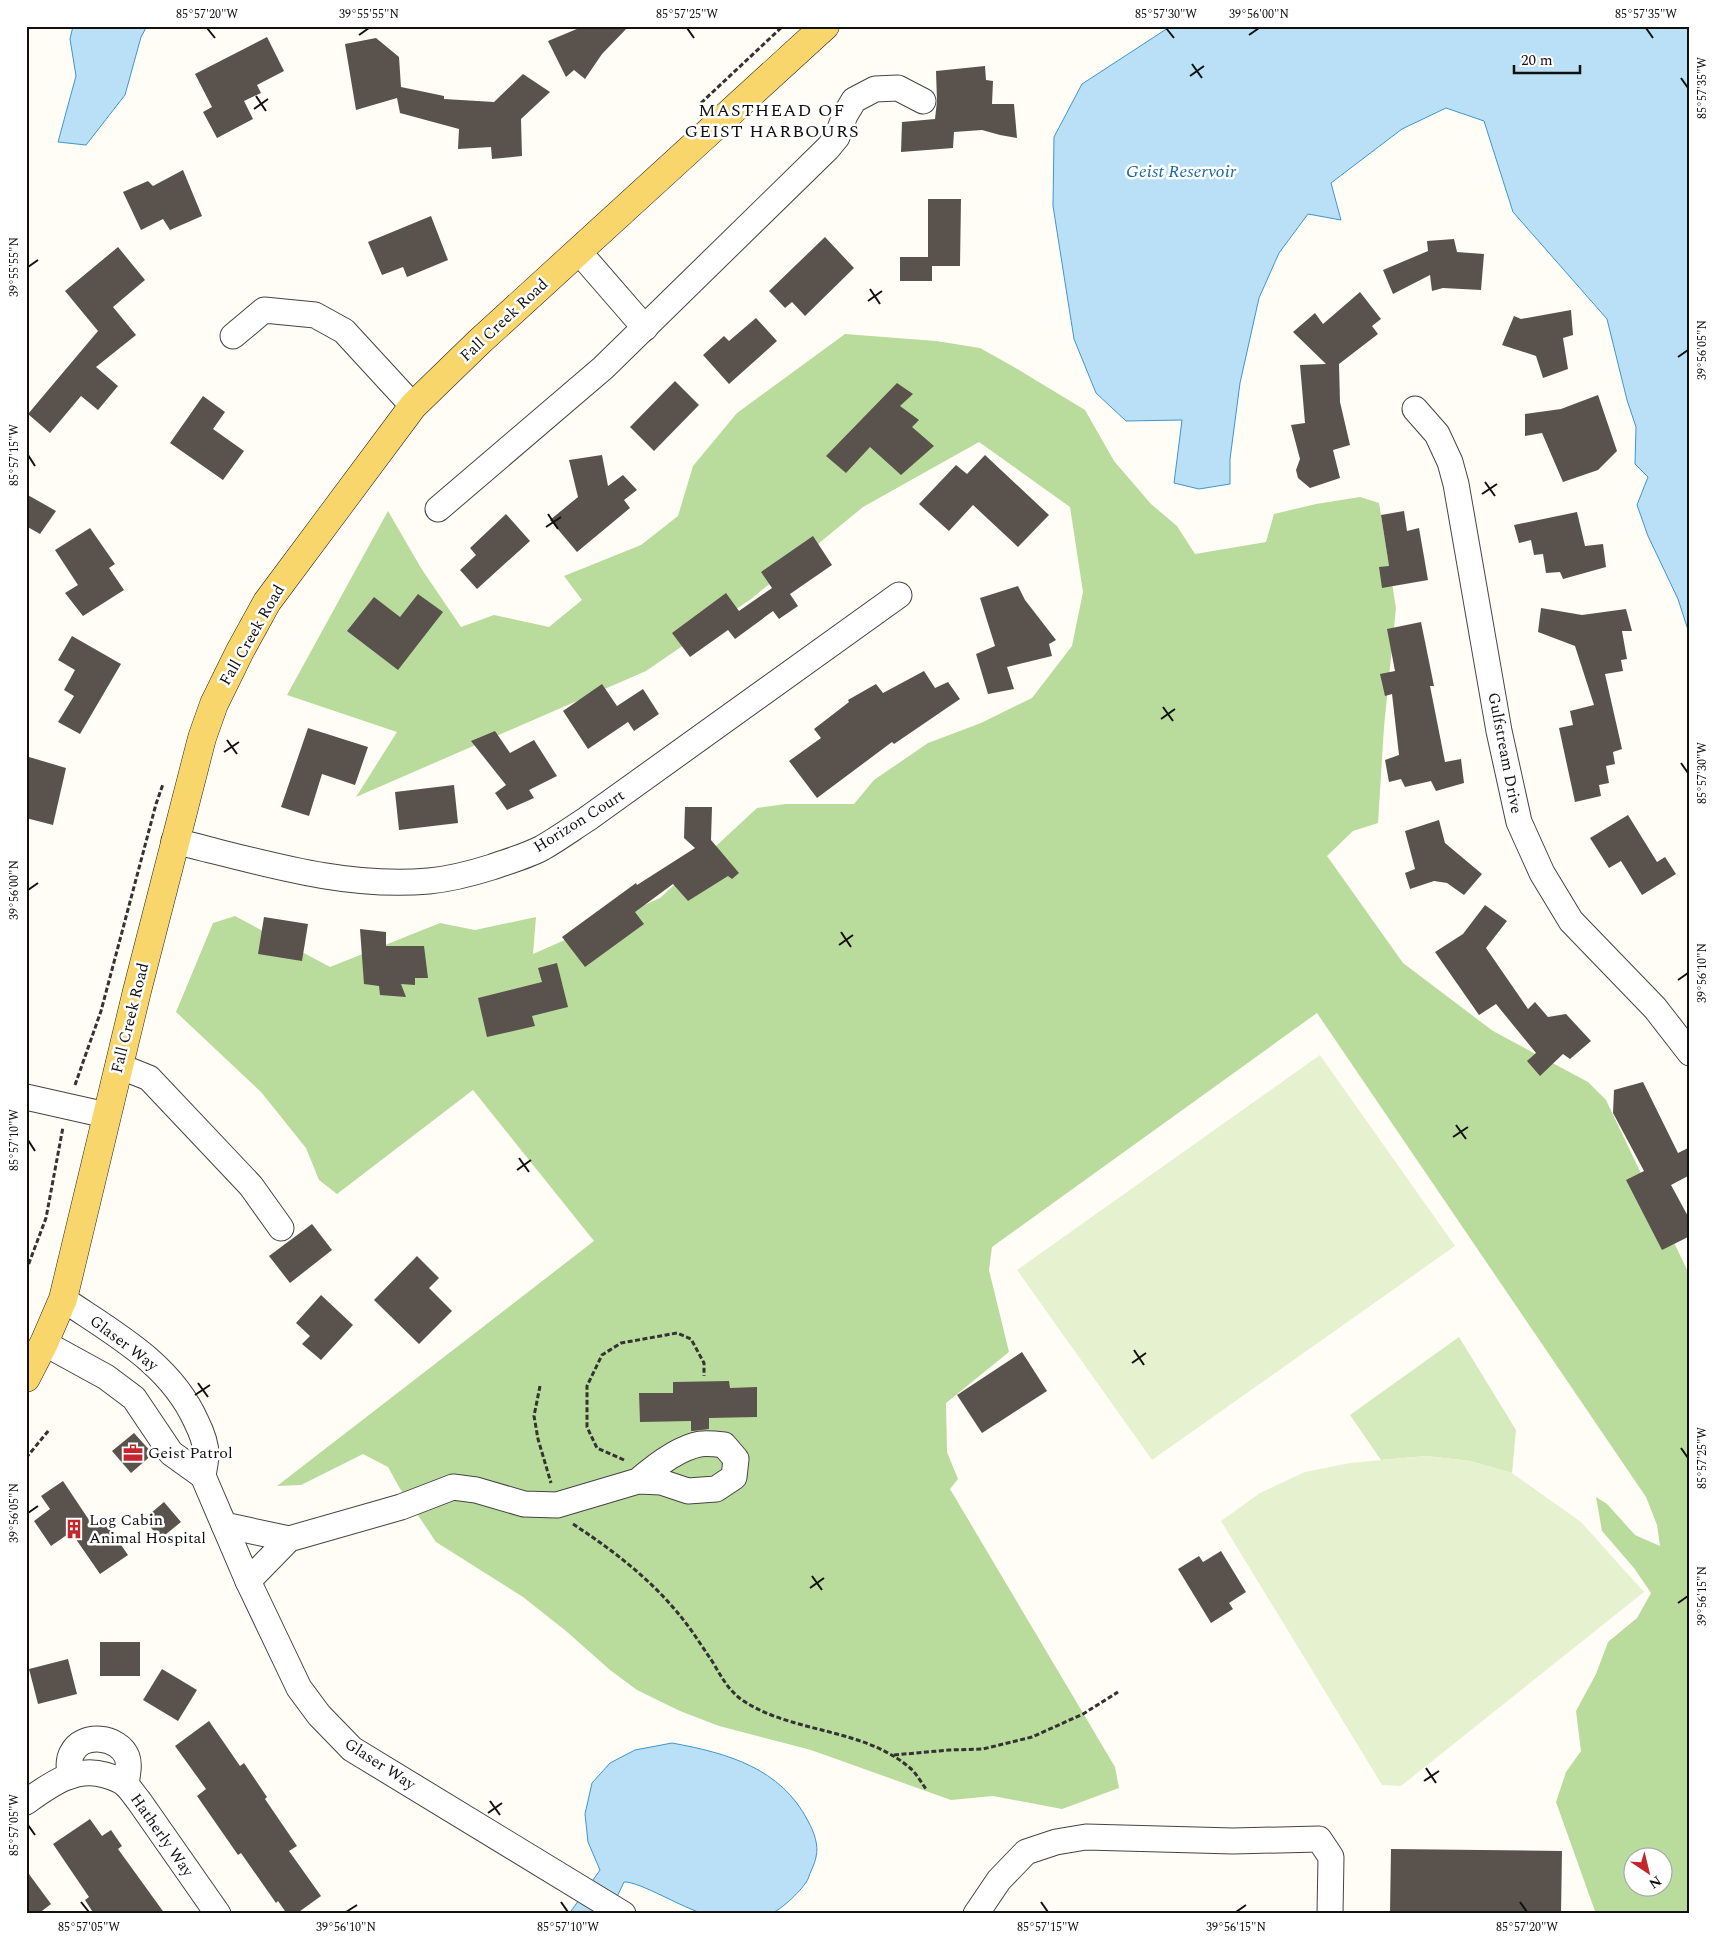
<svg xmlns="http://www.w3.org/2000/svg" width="1716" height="1940" viewBox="0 0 1716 1940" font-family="Spectral,serif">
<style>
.green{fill:#d5ebbd}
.forest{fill:#b9dc9c;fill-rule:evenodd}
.pitch{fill:#e6f2cf}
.water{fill:#b9e0f7;stroke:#3f96cf}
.building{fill:#5a524d}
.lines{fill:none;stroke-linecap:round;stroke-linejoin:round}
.minor-casing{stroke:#444;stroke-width:27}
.major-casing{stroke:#222;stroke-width:29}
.path{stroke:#333;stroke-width:3;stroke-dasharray:5 2.5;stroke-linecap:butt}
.minor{stroke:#fff;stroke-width:25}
.major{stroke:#f9d66b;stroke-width:28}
.ticks{fill:none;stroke:#111;stroke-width:2}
.labels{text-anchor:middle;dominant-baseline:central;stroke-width:5;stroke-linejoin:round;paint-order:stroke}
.street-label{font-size:16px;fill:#111;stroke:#fff}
.poi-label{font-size:16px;fill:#111;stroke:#fff;text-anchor:start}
.neighbourhood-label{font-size:18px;letter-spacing:1px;fill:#111;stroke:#fff}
.water-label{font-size:18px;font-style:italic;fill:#1768a6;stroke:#fff}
.neatline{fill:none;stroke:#111;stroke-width:2}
.ticks-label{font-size:12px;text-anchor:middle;fill:#111}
</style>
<rect width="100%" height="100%" fill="#fffdf5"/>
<path class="green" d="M 1459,1337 L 1516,1430 L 1512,1473 L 1470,1461 L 1426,1456 L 1381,1460 L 1350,1415 Z"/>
<path class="forest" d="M 845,334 L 936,341 L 980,348 L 1014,367 L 1085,410 L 1114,461 L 1151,504 L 1177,526 L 1195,554 L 1266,542 L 1274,514 L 1316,504 L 1360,497 L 1379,503 L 1396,608 L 1384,727 L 1378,823 L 1353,831 L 1327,856 L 1403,963 L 1493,1031 L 1588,1082 L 1606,1100 L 1690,1276 L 1690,1914 L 1596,1914 L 1556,1802 L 1566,1772 L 1581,1751 L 1576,1711 L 1596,1674 L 1608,1642 L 1637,1618 L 1651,1593 L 1634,1568 L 1602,1531 L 1596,1497 L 1607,1504 L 1635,1535 L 1660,1546 L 1657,1525 L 1646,1497 L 1317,1013 L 992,1247 L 989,1270 L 1009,1352 L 946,1403 L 947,1452 L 958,1479 L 950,1489 L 1115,1767 L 1119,1788 L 1062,1809 L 993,1796 L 951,1800 L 811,1750 L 719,1726 L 680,1711 L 637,1690 L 610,1670 L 566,1631 L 523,1597 L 436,1542 L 399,1487 L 388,1467 L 363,1454 L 301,1485 L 277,1486 L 594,1241 L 473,1090 L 337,1194 L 319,1180 L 306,1148 L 261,1092 L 176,1012 L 213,923 L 235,916 L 330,967 L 440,923 L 475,930 L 536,917 L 533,954 L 660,898 L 757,808 L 786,804 L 854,804 L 874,780 L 928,743 L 981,723 L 1032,698 L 1072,646 L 1083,592 L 1070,507 L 979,442 L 863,507 L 751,599 L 646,671 L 356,797 L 397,732 L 287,695 L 388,511 L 421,568 L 461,627 L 494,615 L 549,627 L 582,600 L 564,576 L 641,545 L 678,516 L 693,466 L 737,413 ZM 1634,1858 L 1664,1858 L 1664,1888 L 1634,1888 Z"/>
<g class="pitch">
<path d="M 1320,1055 L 1455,1246 L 1152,1460 L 1017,1270 Z"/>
<path d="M 1426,1456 L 1470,1461 L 1512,1473 L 1581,1522 L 1644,1592 L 1401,1786 L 1382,1785 L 1221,1521 L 1260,1493 L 1305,1472 L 1350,1463 Z"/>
</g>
<g class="water">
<path d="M 73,26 L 147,26 L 141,37 L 125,95 L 86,145 L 58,142 L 76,76 L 70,39 Z"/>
<path d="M 1171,26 L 1690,26 L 1690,636 L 1678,599 L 1648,536 L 1637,505 L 1648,477 L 1635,464 L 1636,427 L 1627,400 L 1607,319 L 1513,212 L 1484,121 L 1446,108 L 1402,129 L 1331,183 L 1341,220 L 1308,214 L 1279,253 L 1259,298 L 1240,383 L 1230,459 L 1230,484 L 1199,489 L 1174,483 L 1182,420 L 1126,421 L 1096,393 L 1074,339 L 1053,206 L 1054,137 L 1082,84 Z"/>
<path d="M 672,1743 C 727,1753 781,1768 808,1821 C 814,1832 819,1845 816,1857 C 815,1864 810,1872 808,1879 C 804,1888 780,1912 769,1914 C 759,1915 714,1916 705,1914 C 684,1909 639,1881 624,1882 L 609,1914 L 569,1914 L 600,1870 L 588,1842 L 585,1814 L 592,1783 L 610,1763 L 635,1750 Z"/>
</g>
<g class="building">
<path d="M 584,26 L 629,26 L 602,54 L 585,79 L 574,70 L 566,77 L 548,41 Z"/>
<path d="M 267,37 L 284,71 L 257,85 L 261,93 L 244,101 L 253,119 L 217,138 L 203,112 L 212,107 L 195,74 Z"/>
<path d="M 376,38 L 399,57 L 401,87 L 444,96 L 444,99 L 494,102 L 523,74 L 550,92 L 521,119 L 522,156 L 492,159 L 491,147 L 458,149 L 459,129 L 400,113 L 397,98 L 356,110 L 345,44 Z"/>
<path d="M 985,66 L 986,80 L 993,81 L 992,104 L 1014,104 L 1017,138 L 1000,135 L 982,130 L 954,132 L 953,148 L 901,152 L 902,122 L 935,119 L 937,101 L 936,71 Z"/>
<path d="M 183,170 L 202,216 L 170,230 L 163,219 L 141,230 L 123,192 L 148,181 L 153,186 Z"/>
<path d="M 928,199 L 961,199 L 960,266 L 932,266 L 932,281 L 900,281 L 900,257 L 928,257 Z"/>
<path d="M 431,216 L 448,260 L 407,277 L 403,267 L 382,275 L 368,242 Z"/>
<path d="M 825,237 L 854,268 L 805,316 L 792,302 L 785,308 L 769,291 Z"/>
<path d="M 1454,239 L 1457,252 L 1484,254 L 1481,290 L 1443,288 L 1432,291 L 1430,275 L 1393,294 L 1383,270 L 1428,251 L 1427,241 Z"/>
<path d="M 118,247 L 145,280 L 113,307 L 136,335 L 96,367 L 118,386 L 98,410 L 81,396 L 50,433 L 28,414 L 98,331 L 65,291 Z"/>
<path d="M 1360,292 L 1381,319 L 1372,326 L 1378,334 L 1339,364 L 1340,402 L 1350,445 L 1333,450 L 1340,478 L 1310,488 L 1298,478 L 1296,470 L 1300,459 L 1291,425 L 1305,423 L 1300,365 L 1326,364 L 1293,332 L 1315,313 L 1323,324 Z"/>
<path d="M 1571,310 L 1573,335 L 1563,338 L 1568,369 L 1543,378 L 1536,356 L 1502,345 L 1514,316 L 1521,319 Z"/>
<path d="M 756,318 L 777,341 L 729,384 L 703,355 L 724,336 L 729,341 Z"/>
<path d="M 675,381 L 699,405 L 654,451 L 630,427 Z"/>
<path d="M 897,383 L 913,394 L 900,406 L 919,420 L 912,427 L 934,446 L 901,475 L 870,447 L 846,473 L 826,456 Z"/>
<path d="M 1598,395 L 1617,451 L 1598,470 L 1563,482 L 1542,433 L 1525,436 L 1525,414 L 1561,409 Z"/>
<path d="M 203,396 L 225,412 L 213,429 L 244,451 L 223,480 L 170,443 Z"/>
<path d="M 602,455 L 608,486 L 623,475 L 637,490 L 624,500 L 630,508 L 577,552 L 550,520 L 578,497 L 569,460 Z"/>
<path d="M 985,455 L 1049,515 L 1018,547 L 973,505 L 949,531 L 919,504 L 956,465 L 967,474 Z"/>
<path d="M 26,494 L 56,511 L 40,534 L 26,526 Z"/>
<path d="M 1404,511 L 1407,531 L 1419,528 L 1428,580 L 1382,588 L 1379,567 L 1389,566 L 1381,515 Z"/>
<path d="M 1577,512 L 1585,546 L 1603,544 L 1606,567 L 1563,579 L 1560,572 L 1546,573 L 1543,554 L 1534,555 L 1531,540 L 1519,543 L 1514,525 Z"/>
<path d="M 506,514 L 530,541 L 477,589 L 460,570 L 476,555 L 470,548 Z"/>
<path d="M 90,528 L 115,564 L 109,568 L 124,590 L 83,616 L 65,593 L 78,585 L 55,550 Z"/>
<path d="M 813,536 L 832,565 L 790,594 L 798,606 L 779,619 L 773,611 L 735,639 L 728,630 L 690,657 L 672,633 L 726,593 L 739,611 L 772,588 L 761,572 Z"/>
<path d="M 1018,586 L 1025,600 L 1056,640 L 1049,644 L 1052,656 L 1007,667 L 1014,689 L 988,694 L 976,654 L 995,646 L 980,598 Z"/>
<path d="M 418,594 L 443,612 L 398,670 L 347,631 L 374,597 L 400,617 Z"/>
<path d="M 1541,608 L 1582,615 L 1626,609 L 1632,631 L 1622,631 L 1627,659 L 1621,660 L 1623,671 L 1605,674 L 1622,749 L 1613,752 L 1615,764 L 1606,766 L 1609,783 L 1599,785 L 1601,796 L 1575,802 L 1559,728 L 1573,725 L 1570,711 L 1594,705 L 1575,646 L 1538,632 Z"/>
<path d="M 1421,622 L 1434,686 L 1430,686 L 1445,762 L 1461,759 L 1464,783 L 1436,791 L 1431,781 L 1405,787 L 1401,779 L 1389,782 L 1385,760 L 1399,755 L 1392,694 L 1385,696 L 1380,674 L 1395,671 L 1387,629 Z"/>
<path d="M 72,636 L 121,664 L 80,734 L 58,722 L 74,696 L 64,690 L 75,670 L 58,660 Z"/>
<path d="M 924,671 L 935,688 L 948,682 L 960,699 L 894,744 L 892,742 L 817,798 L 789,761 L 821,738 L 814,729 L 849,702 L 848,700 L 876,684 L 883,693 Z"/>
<path d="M 602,684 L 617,706 L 643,689 L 659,714 L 634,731 L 628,722 L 588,749 L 563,711 Z"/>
<path d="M 308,728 L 368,747 L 355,785 L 322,774 L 309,816 L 281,807 Z"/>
<path d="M 495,731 L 510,753 L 534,740 L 557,776 L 529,790 L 534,798 L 507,810 L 495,793 L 506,785 L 471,741 Z"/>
<path d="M 29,757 L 66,768 L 53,825 L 26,818 L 26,770 Z"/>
<path d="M 454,785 L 458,823 L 399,830 L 395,792 Z"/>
<path d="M 685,807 L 712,807 L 711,840 L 739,873 L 732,879 L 728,876 L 688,901 L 673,884 L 635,912 L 644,924 L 585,967 L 562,937 L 636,883 L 637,885 L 695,848 L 684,838 Z"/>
<path d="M 1628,815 L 1657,862 L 1665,857 L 1676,874 L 1642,895 L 1621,861 L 1609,868 L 1590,838 Z"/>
<path d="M 1439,820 L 1445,843 L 1482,874 L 1464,895 L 1447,883 L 1434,881 L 1410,889 L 1405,873 L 1415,869 L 1405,831 Z"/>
<path d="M 1485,905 L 1507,921 L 1486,948 L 1528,1009 L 1535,1002 L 1548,1017 L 1566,1014 L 1591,1041 L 1570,1059 L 1563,1054 L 1540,1076 L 1527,1061 L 1536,1053 L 1496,1004 L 1479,1015 L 1435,952 L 1463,934 Z"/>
<path d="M 264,917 L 308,924 L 302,961 L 258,954 Z"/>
<path d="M 360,929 L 386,932 L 386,946 L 424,946 L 428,978 L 415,978 L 415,985 L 401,984 L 406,997 L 380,995 L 379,986 L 364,984 Z"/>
<path d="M 557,963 L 568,1007 L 532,1016 L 535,1026 L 487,1037 L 478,998 L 542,982 L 538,968 Z"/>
<path d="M 1643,1082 L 1678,1153 L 1690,1147 L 1690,1175 L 1671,1185 L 1690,1220 L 1690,1236 L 1662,1250 L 1626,1180 L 1644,1171 L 1613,1113 L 1614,1090 Z"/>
<path d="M 312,1224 L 332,1250 L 290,1283 L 269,1256 Z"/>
<path d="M 417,1256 L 439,1278 L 429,1288 L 452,1311 L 419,1344 L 374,1300 Z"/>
<path d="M 321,1295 L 353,1325 L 321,1360 L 302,1344 L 310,1336 L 296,1323 Z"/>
<path d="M 1022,1352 L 1047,1391 L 982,1433 L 957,1395 Z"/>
<path d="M 729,1381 L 730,1388 L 757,1387 L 757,1417 L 709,1418 L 709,1429 L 693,1431 L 691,1431 L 691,1421 L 640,1422 L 639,1393 L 673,1393 L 673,1382 Z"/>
<path d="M 134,1433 L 153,1454 L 131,1473 L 112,1451 Z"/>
<path d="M 63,1481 L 93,1526 L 103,1519 L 128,1555 L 100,1574 L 71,1532 L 51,1546 L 34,1521 L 50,1509 L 41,1496 Z"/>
<path d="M 164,1502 L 181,1522 L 160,1539 L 144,1519 Z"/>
<path d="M 1221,1551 L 1246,1592 L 1229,1603 L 1233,1609 L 1211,1623 L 1178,1569 L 1199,1556 L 1203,1562 Z"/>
<rect x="100" y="1642" width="40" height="34"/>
<path d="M 68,1659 L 77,1694 L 38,1704 L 29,1669 Z"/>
<path d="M 162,1669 L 197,1690 L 178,1721 L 143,1700 Z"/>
<path d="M 209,1721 L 240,1766 L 244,1763 L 267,1797 L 265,1799 L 297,1846 L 289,1851 L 321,1896 L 296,1914 L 287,1914 L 278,1901 L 276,1903 L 241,1853 L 238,1855 L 197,1796 L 206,1789 L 175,1746 Z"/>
<path d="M 90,1819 L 102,1836 L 111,1830 L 122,1846 L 118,1849 L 165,1914 L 94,1914 L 85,1900 L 89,1897 L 53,1844 Z"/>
<path d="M 1391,1849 L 1562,1851 L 1561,1914 L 1390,1914 Z"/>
<path d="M 26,1870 L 51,1904 L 38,1914 L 26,1914 Z"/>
</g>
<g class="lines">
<defs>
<g id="minor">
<path d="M 579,252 L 645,328"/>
<path d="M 233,336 L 264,310 L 315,315 L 344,331 L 413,406"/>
<path d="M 1415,409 L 1437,434 L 1450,462 L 1456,484 L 1499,731 L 1519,822 L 1542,873 L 1571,921 L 1655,1008 L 1690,1053"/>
<path d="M 438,509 L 603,368 L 828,148 L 837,137 L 845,115 L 854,100 L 875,89 L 898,88 L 923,101"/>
<path d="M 174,841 C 258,861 342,889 429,881 C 450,879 473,873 492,867 C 509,861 527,856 542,848 C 558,839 573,828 587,819 L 899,595"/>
<path d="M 119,1066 L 149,1078 L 251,1186 L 281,1228"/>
<path d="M 26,1097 L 106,1115"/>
<path d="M 63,1299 C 113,1333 170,1363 196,1421 C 201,1431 206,1442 206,1454 C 206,1461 204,1469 203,1476"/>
<path d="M 44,1343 L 106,1377 L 134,1398 L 171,1453 L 203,1476 L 248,1581 L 299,1688 L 319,1715 L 352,1749 L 623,1914"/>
<path d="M 224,1525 L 289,1539"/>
<path d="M 248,1581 L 289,1539 L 401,1507 L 453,1487 L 476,1490 L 524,1504 L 557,1505 L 638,1481 L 661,1482 L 688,1491 L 716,1489 L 734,1477 L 736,1459 L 724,1445 C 716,1444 707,1443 700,1444 C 678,1448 654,1467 638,1481"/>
<path d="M 70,1776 C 69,1768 68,1760 72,1753 C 82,1732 119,1736 127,1757 C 130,1765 127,1776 126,1785"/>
<path d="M 26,1802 C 50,1785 75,1766 105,1775 C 112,1777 121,1780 126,1785 C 131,1790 135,1796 139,1801 L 218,1914"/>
<path d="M 976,1914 L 999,1880 L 1026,1852 L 1056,1842 L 1086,1837 L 1233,1841 L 1319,1839 L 1331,1857 L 1330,1914"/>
</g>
<path id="major" d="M 26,1378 L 44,1343 L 63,1299 L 137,991 L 202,738 L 214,704 L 240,651 L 267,602 L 413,406 L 479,342 L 825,26"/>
</defs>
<use href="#minor" class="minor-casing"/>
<use href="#major" class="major-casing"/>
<g class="path">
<path d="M 701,103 L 783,26"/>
<path d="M 75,1085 L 101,1011 L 156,804 L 163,784"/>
<path d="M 26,1271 L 46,1218 L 63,1127"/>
<path d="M 540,1386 L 534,1416 L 538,1439 L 551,1483"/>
<path d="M 26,1458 L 49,1430"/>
<path d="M 624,1460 L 597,1448 L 587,1427 L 587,1386 L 602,1355 L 621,1343 L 677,1333 L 691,1339 L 704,1363 L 704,1376"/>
<path d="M 573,1524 C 611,1549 648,1577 677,1612 C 690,1627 701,1645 712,1661 C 721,1676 728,1690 742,1700 C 793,1734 862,1727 910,1768 C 916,1773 921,1782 926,1789"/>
<path d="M 894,1755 L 949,1750 L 983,1749 L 1032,1737 L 1083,1714 L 1118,1692"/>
</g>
<use href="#minor" class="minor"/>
<use href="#major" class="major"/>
</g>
<path class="ticks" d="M 207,28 L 215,38M 687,28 L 694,38M 1166,28 L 1174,38M 1646,28 L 1653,38M 359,35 L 369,28M 1249,35 L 1259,28M 1192,64 L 1202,78M 1190,76 L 1204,66M 1681,78 L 1688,88M 256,96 L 266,111M 254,109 L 268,99M 28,267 L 38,260M 870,289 L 880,304M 868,301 L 882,291M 1678,357 L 1688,350M 28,455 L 35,466M 1485,482 L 1495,496M 1482,494 L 1497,484M 548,514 L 558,529M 546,527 L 561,517M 1163,707 L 1173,721M 1161,719 L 1175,709M 227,740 L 237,754M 224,752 L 239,742M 1681,763 L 1688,773M 28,890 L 38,883M 841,932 L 851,947M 839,945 L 853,935M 1678,980 L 1688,973M 1456,1125 L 1466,1139M 1453,1137 L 1468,1127M 28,1140 L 35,1151M 519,1158 L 529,1172M 517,1170 L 531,1160M 1134,1350 L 1144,1365M 1132,1363 L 1146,1353M 198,1383 L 208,1397M 195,1395 L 210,1385M 1681,1448 L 1688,1458M 28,1513 L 38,1506M 812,1576 L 822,1590M 810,1588 L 824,1578M 1678,1603 L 1688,1596M 1426,1768 L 1436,1783M 1424,1781 L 1439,1771M 490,1801 L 500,1815M 488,1813 L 502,1803M 28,1825 L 35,1835M 81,1902 L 89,1912M 561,1902 L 568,1912M 1041,1902 L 1048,1912M 1520,1902 L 1527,1912M 346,1912 L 357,1905M 1236,1912 L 1246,1905"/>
<defs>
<symbol id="office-bare" viewBox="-9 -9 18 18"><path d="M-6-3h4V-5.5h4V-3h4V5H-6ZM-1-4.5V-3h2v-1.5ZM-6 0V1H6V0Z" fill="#c4262e" stroke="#fff" stroke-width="2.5" paint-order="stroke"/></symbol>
<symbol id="building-bare" viewBox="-9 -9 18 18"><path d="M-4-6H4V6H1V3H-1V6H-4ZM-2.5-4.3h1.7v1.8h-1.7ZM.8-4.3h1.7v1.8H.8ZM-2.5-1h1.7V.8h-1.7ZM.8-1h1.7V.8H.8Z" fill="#c4262e" stroke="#fff" stroke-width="2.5" paint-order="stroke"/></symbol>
</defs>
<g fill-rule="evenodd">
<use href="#office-bare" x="119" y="1439" width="28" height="28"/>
<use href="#building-bare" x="60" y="1515" width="28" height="28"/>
</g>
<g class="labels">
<g class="street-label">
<text transform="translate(504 320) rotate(-43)">Fall Creek Road</text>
<text transform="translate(252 635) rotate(-60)">Fall Creek Road</text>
<text transform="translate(1505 753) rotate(79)">Gulfstream Drive</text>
<text transform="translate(579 821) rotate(-32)">Horizon Court</text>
<text transform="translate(130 1018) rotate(-76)">Fall Creek Road</text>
<text transform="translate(124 1343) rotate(37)">Glaser Way</text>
<text transform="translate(380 1764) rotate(33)">Glaser Way</text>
<text transform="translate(162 1835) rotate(55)">Hatherly Way</text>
</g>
<g class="poi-label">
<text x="148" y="1453">Geist Patrol</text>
<text x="89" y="1520">Log Cabin<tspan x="89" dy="18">Animal Hospital</tspan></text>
</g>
<g class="neighbourhood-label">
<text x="772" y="110">MASTHEAD OF<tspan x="772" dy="21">GEIST HARBOURS</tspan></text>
</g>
<g class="water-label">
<text x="1181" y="171">Geist Reservoir</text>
</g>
</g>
<rect width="1716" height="1940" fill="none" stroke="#ffffff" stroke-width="55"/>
<g transform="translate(1648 1872) rotate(145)"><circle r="24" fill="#ffffff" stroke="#a0a0a0"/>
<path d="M0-4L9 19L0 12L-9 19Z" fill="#c4262e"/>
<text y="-8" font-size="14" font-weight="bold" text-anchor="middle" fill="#111111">N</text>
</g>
<path d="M1514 65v8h66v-8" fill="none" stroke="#111111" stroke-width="2.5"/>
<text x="1521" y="65" font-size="15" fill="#111111" stroke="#ffffff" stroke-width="4" paint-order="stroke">20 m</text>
<rect x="28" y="28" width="1660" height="1884" class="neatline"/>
<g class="ticks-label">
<text x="207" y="18">85°57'20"W</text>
<text x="369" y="18">39°55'55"N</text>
<text x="687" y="18">85°57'25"W</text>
<text x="1166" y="18">85°57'30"W</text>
<text x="1259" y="18">39°56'00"N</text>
<text x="1646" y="18">85°57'35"W</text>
<text transform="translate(1702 88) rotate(-90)" y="4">85°57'35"W</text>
<text transform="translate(14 267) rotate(-90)" y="4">39°55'55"N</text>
<text transform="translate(1702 350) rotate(-90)" y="4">39°56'05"N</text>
<text transform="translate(14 455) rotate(-90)" y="4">85°57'15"W</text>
<text transform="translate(1702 773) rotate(-90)" y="4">85°57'30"W</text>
<text transform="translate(14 890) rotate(-90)" y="4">39°56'00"N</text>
<text transform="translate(1702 973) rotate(-90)" y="4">39°56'10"N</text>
<text transform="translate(14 1140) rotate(-90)" y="4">85°57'10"W</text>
<text transform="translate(1702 1458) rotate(-90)" y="4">85°57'25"W</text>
<text transform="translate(14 1513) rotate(-90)" y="4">39°56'05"N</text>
<text transform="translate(1702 1596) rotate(-90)" y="4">39°56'15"N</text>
<text transform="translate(14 1825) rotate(-90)" y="4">85°57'05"W</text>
<text x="89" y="1931">85°57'05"W</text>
<text x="346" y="1931">39°56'10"N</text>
<text x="568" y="1931">85°57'10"W</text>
<text x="1048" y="1931">85°57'15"W</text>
<text x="1236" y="1931">39°56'15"N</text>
<text x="1527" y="1931">85°57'20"W</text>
</g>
</svg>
